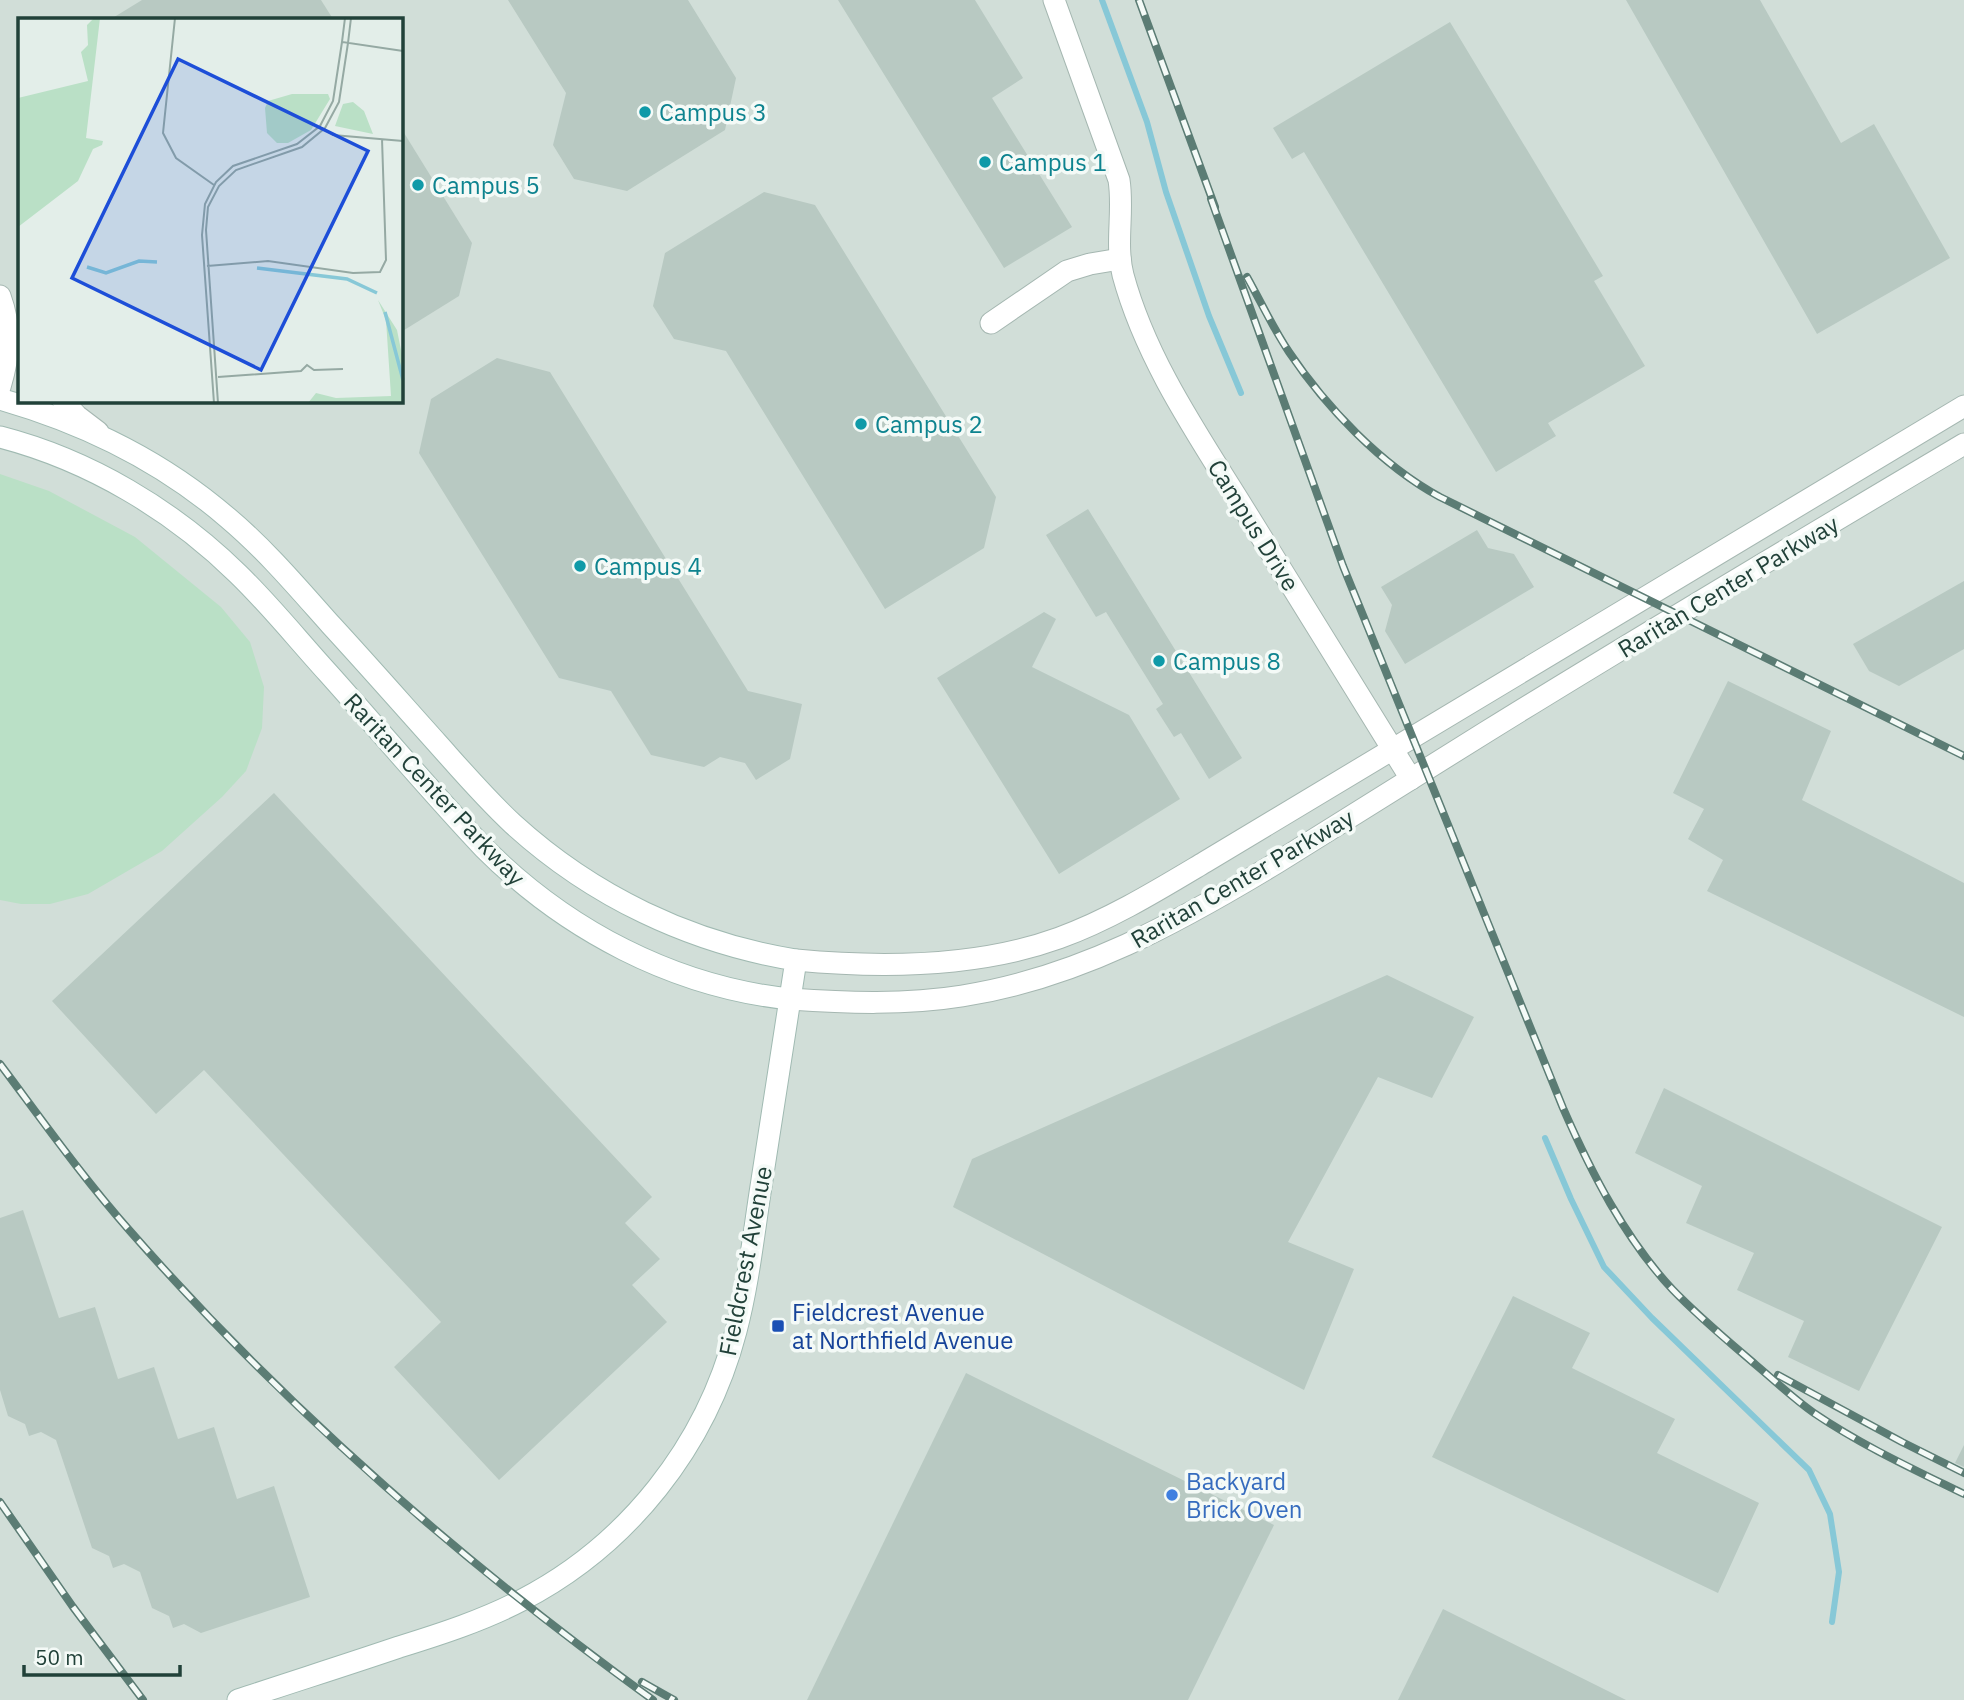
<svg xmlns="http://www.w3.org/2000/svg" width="1964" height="1700" viewBox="0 0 1964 1700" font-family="'IBM Plex Sans',sans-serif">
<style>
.built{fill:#d1ded8;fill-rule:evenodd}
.green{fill:#bae0c6}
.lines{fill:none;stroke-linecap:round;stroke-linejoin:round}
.stream{stroke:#87c8d7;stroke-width:6}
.building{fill:#b8c9c2}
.street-casing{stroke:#a5b7b1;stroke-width:23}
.secondary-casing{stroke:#a0bab2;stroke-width:23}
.street{stroke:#fff;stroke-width:21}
.secondary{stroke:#fff;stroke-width:21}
.rail-casing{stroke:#5b7c74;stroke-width:8}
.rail{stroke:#f4faf7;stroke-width:5;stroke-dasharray:16;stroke-linecap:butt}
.culture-dot{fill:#0f9aa8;stroke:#f4faf7;stroke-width:2.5}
.transit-dot{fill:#1a4fb4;stroke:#f4faf7;stroke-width:2.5}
.shop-dot{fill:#3f7fe0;stroke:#f4faf7;stroke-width:2.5}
.labels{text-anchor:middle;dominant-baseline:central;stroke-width:7;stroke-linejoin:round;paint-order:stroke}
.culture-label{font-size:24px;fill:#0d838f;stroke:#f4faf7;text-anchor:start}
.street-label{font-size:24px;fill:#214139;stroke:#f4faf7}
.transit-label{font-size:24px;fill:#164399;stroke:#f4faf7;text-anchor:start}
.shop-label{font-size:24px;fill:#366cbe;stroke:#f4faf7;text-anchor:start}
.inset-river{fill:none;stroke:#87c8d7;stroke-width:3.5}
.inset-road{fill:none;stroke:#95a9a3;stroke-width:2}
.view{fill:#1d4ed8;fill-opacity:0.15;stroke:#1d4ed8;stroke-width:3.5}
.inset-edge{fill:none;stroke:#214139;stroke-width:3.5}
</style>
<rect width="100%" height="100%" fill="#e3eee9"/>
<path class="built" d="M 0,0 L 1964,0 L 1964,1700 L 0,1700 ZM 19,19 L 401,19 L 401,401 L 19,401 Z"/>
<path class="green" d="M 0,474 L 49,491 L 135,537 L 221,607 L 250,642 L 264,687 L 262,728 L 246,771 L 222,797 L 162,851 L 88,894 L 50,904 L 21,904 L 0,900 Z"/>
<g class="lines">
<g class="stream">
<path d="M 1102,0 L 1147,122 L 1166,192 L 1209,316 L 1241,393"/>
<path d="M 1545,1138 L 1571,1199 L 1604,1267 L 1652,1318 L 1809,1470 L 1830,1514 L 1839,1572 L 1832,1622"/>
</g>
</g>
<g class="building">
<path d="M 142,0 L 321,0 L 333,19 L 111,19 Z"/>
<path d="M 508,0 L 688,0 L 736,78 L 725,130 L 627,191 L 574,179 L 553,145 L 566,93 Z"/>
<path d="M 838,0 L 975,0 L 1023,78 L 992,98 L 1072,227 L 1004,268 Z"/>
<path d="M 1626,0 L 1760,0 L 1841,143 L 1874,124 L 1950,258 L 1817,334 Z"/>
<path d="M 1450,22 L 1603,276 L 1594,281 L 1645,366 L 1548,423 L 1556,436 L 1496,472 L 1304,152 L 1292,159 L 1273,128 Z"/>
<path d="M 401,128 L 472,243 L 459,296 L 401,332 Z"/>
<path d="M 764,192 L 815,205 L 996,497 L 984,548 L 885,609 L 726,351 L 674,339 L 653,306 L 665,253 Z"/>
<path d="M 497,358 L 550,372 L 748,691 L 802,704 L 790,759 L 756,780 L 745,763 L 720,757 L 704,767 L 651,755 L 611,691 L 559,678 L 419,453 L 431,399 Z"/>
<path d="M 1088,509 L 1242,758 L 1209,779 L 1181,733 L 1174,737 L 1156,709 L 1163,704 L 1106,612 L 1096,617 L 1046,535 Z"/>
<path d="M 1477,530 L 1488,548 L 1514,554 L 1534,587 L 1405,664 L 1385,631 L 1392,605 L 1381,587 Z"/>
<path d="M 1964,581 L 1964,649 L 1899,686 L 1869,671 L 1853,644 Z"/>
<path d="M 1044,612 L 1056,619 L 1032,667 L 1129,715 L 1180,799 L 1059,874 L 937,678 Z"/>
<path d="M 1728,681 L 1831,731 L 1802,800 L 1964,883 L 1964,1017 L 1707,891 L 1723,860 L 1688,839 L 1704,809 L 1673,793 Z"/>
<path d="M 274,793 L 652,1197 L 625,1223 L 660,1259 L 632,1285 L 667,1322 L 499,1480 L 394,1367 L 441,1322 L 204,1070 L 156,1114 L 52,1001 Z"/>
<path d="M 1387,975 L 1474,1017 L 1432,1098 L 1378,1077 L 1288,1242 L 1354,1269 L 1304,1390 L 953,1207 L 972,1159 Z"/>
<path d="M 1664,1088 L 1942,1227 L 1859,1391 L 1788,1357 L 1804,1321 L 1737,1290 L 1754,1253 L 1686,1223 L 1702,1186 L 1635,1153 Z"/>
<path d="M 23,1210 L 59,1318 L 95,1307 L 118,1379 L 154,1367 L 178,1439 L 214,1427 L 237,1499 L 274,1486 L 310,1597 L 201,1633 L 184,1624 L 173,1628 L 169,1616 L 152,1608 L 140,1572 L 124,1564 L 113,1568 L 109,1556 L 92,1548 L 56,1440 L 41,1432 L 29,1436 L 25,1424 L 8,1416 L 0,1390 L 0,1218 Z"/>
<path d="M 1513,1296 L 1590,1333 L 1572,1368 L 1675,1419 L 1657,1453 L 1759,1503 L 1718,1593 L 1432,1457 Z"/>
<path d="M 966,1373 L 1274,1525 L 1188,1700 L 807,1700 Z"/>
<path d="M 1964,1445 L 1964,1467 L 1955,1463 Z"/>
<path d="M 1443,1609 L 1626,1700 L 1398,1700 Z"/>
</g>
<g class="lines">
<defs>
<g id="street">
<path d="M 1054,0 L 1119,180 C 1124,211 1115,244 1123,275 C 1146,360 1198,435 1244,509 C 1300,599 1355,689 1411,779"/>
<path d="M 0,296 C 12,330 10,353 0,387"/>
<path d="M 991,323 L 1067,271 L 1090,264 L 1120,259"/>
<path d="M 63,401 L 77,416 L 98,432"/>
<path d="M 796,960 C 880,968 979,967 1059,938 C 1111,919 1158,890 1205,862 L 1964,406"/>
<path d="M 790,999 C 847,1003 906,1005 962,996 C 1078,978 1179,922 1278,862 C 1348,819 1417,775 1486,732 C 1644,634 1804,539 1964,444"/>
</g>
<g id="secondary">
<path d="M 0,399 C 84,423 162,461 228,518 C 266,550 298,588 331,625 C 367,664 402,704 437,743 C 462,771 486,799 513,824 C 592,896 690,943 796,960 C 785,1033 773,1106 762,1180 C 754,1230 749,1282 736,1331 C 706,1446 628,1545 522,1600 C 484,1620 441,1634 399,1647 C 346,1665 292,1682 238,1700"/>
<path d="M 0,437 C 89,460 173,510 238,574 C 270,605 298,640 328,673 C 380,731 430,791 484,848 C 566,930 674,987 790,999"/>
</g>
</defs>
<use href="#street" class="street-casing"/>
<use href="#secondary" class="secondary-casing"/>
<use href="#street" class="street"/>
<use href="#secondary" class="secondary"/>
<defs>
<g id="rail">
<path d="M 1139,0 L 1215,207"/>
<path d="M 1211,199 L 1343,566 L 1563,1108 C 1591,1172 1625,1239 1673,1290 C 1699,1317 1728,1341 1756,1365 C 1775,1381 1794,1399 1814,1413 C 1861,1445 1913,1469 1964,1494"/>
<path d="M 1247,277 C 1261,302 1273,328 1289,352 C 1326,407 1381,465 1440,497 L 1964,756"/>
<path d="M 0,1064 C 42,1120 83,1178 130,1231 C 285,1408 462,1562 653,1700"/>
<path d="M 1778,1375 L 1902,1442 L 1964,1473"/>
<path d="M 0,1502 L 73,1607 L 143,1700"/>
<path d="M 642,1682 L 674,1700"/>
</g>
</defs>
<use href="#rail" class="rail-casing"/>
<use href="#rail" class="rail"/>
</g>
<g class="culture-dot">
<circle cx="645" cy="112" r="7"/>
<circle cx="985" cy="162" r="7"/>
<circle cx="418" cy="185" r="7"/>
<circle cx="861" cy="424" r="7"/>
<circle cx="580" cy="566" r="7"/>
<circle cx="1159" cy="661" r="7"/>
</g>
<rect class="transit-dot" x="771" y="1319" width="14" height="14" rx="3.5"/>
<circle class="shop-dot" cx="1172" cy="1495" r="7"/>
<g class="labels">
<g class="culture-label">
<text x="659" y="112">Campus 3</text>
<text x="999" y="162">Campus 1</text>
<text x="432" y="185">Campus 5</text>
<text x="875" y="424">Campus 2</text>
<text x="594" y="566">Campus 4</text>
<text x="1173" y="661">Campus 8</text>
</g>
<g class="street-label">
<text transform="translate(1254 525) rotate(58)">Campus Drive</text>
<text transform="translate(1728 586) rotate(-31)">Raritan Center Parkway</text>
<text transform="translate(435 789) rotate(47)">Raritan Center Parkway</text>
<text transform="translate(1242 878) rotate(-30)">Raritan Center Parkway</text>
<text transform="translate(745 1261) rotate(-79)">Fieldcrest Avenue</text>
</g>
<g class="transit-label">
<text x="792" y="1312">Fieldcrest Avenue<tspan x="792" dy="28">at Northfield Avenue</tspan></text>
</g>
<g class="shop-label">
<text x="1186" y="1481">Backyard<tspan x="1186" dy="28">Brick Oven</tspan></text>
</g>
</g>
<g transform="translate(18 18)">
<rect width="385" height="385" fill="#e3eee9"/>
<path d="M 76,0 L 82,0 L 68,120 L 85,123 L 84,127 L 75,131 L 60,163 L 0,209 L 0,80 L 70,63 L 63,34 L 70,27 L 69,7 ZM 274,76 L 310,76 L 312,81 L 293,112 L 270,125 L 259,125 L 249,115 L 247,90 L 250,83 ZM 335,84 L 346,93 L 355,116 L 317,108 L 325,86 ZM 360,282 L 379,312 L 385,342 L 385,385 L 290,385 L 298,375 L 318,380 L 373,378 L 368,302 Z" fill="#bae0c6"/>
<path class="inset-river" d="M 69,249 L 88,255 L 121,243 L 139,244M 239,250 L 329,261 L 359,275M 367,294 L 385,362"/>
<path class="inset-road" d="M 157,0 L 145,115 L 158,140 L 196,167M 327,0 L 324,24 L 385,33M 330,25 L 333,0M 304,110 L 315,117 L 385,123M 189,248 L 250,243 L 335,255 L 362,254 L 368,242 L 364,121M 200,359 L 283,353 L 289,347 L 296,352 L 325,351M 196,385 L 184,217 L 187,186 L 198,164 L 215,148 L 279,126 L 302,108 L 315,83 L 324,24M 200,385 L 188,212 L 190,189 L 201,168 L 218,152 L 284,129 L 307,110 L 321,84 L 330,25"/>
<path class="view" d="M 160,41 L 350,133 L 243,352 L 54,260 Z"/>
<rect width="385" height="385" class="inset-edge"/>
</g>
<path d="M24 1665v10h156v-10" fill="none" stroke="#214139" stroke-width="3.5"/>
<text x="35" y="1665" font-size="21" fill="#214139" stroke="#f4faf7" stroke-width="5" paint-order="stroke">50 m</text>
</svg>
